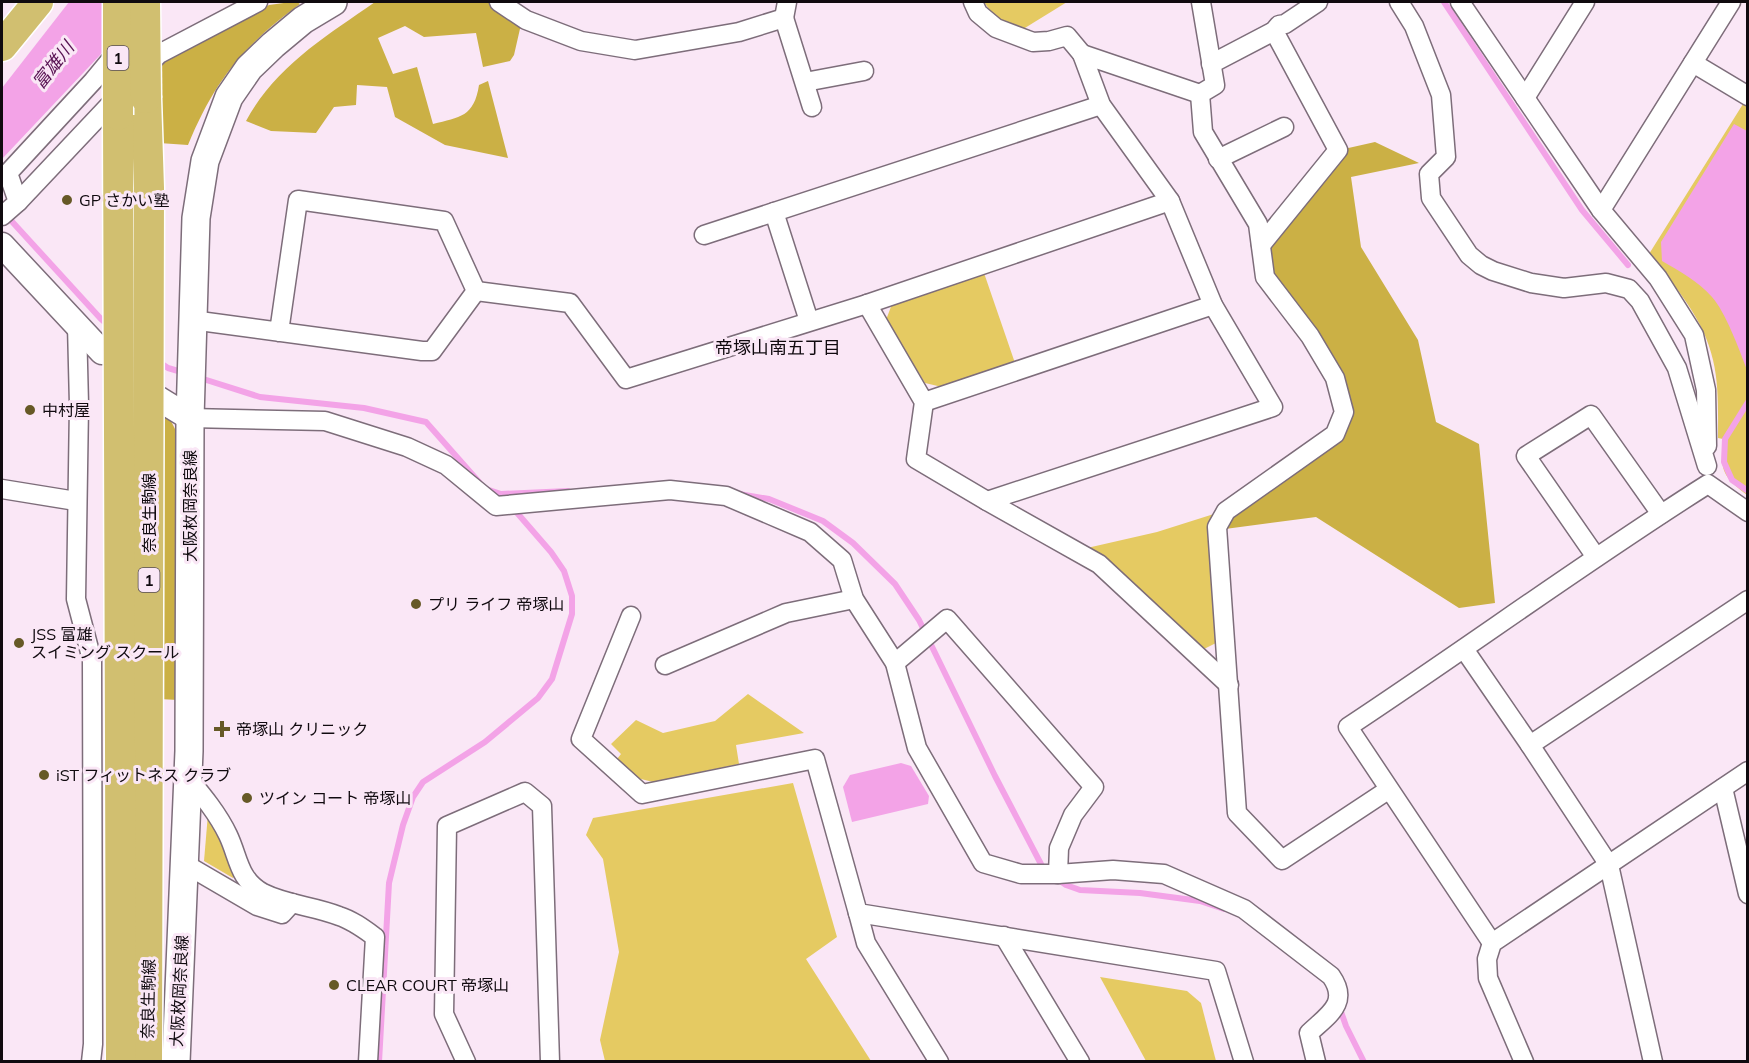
<svg xmlns="http://www.w3.org/2000/svg" width="1749" height="1063" viewBox="0 0 1749 1063" font-family="Mulish,'Noto Sans JP',sans-serif">
<style>
.green{fill:#e5ca62}
.forest{fill:#cbb045}
.water{fill:#f3a3e7}
.lines{fill:none;stroke-linecap:round;stroke-linejoin:round}
.stream{stroke:#f3a3e7;stroke-width:6}
.minor-casing{stroke:#7d6d7a;stroke-width:21}
.tertiary-casing{stroke:#7d6d7a;stroke-width:27}
.secondary-casing{stroke:#7d6d7a;stroke-width:30}
.primary-casing{stroke:#fff;stroke-width:33}
.minor{stroke:#fff;stroke-width:18}
.tertiary{stroke:#fff;stroke-width:24}
.secondary{stroke:#fff;stroke-width:27}
.primary{stroke:#d1bf70;stroke-width:30}
.primary-bridge-casing{stroke:#fff;stroke-width:33;stroke-linecap:butt}
.primary-bridge{stroke:#d1bf70;stroke-width:30}
.poi-dot{fill:#665926;stroke:#fae7f6;stroke-width:2}
.labels{text-anchor:middle;dominant-baseline:central;stroke-width:6;stroke-linejoin:round;paint-order:stroke}
.shield{fill:#fae7f6;stroke:#564c54;stroke-width:1.5}
.shield-label{font-size:15px;font-weight:bold;fill:#100a0f}
.poi-label{font-size:16px;fill:#100a0f;stroke:#fae7f6;text-anchor:start}
.street-label{font-size:16px;fill:#100a0f;stroke:#fae7f6}
.water-label{font-size:18px;font-style:italic;fill:#581252;stroke:#fae7f6}
.neighbourhood-label{font-size:18px;fill:#100a0f;stroke:#fae7f6}
</style>
<rect width="100%" height="100%" fill="#fae7f6"/>
<g class="green">
<path d="M 984,2 L 1067,2 L 1020,31 L 999,24 Z"/>
<path d="M 1743,104 L 1747,106 L 1747,495 C 1722,476 1720,470 1723,439 L 1718,438 C 1718,412 1719,385 1713,360 C 1704,319 1675,286 1649,254 Z"/>
<path d="M 984,273 L 1015,363 L 942,387 L 925,383 L 886,320 L 892,304 Z"/>
<path d="M 1217,513 L 1218,642 L 1204,649 L 1112,563 L 1087,548 L 1157,532 Z"/>
<path d="M 748,694 L 804,733 L 736,745 L 739,764 L 653,782 L 637,778 L 617,759 L 621,754 L 611,744 L 636,720 L 663,733 L 715,721 Z"/>
<path d="M 793,783 L 837,937 L 806,959 L 871,1061 L 605,1061 L 600,1040 L 619,952 L 603,859 L 586,835 L 593,818 Z"/>
<path d="M 208,814 L 226,845 L 235,876 L 233,878 L 204,861 Z"/>
<path d="M 1100,977 L 1187,991 L 1201,1003 L 1216,1061 L 1146,1061 Z"/>
</g>
<g class="forest">
<path d="M 291,2 L 297,2 L 300,4 C 243,46 215,80 188,145 L 159,143 L 157,64 L 269,5 Z"/>
<path d="M 375,2 L 491,2 L 522,20 L 514,55 L 510,61 L 483,67 L 476,33 L 424,37 L 405,26 L 378,38 L 393,74 L 417,67 L 433,124 C 460,117 474,117 479,85 L 488,81 L 508,158 L 445,145 L 395,117 L 387,87 L 357,85 L 356,105 L 334,107 L 316,133 L 271,131 L 246,121 C 276,66 325,37 375,2 Z"/>
<path d="M 1375,142 L 1419,163 L 1351,177 L 1361,247 L 1418,340 L 1436,422 L 1479,444 L 1495,603 L 1459,608 L 1316,517 L 1225,529 L 1231,516 L 1348,422 L 1272,275 L 1268,252 L 1273,241 L 1344,149 Z"/>
<path d="M 159,412 L 171,421 L 175,429 L 178,467 L 178,700 L 159,699 Z"/>
</g>
<g class="water">
<path d="M 69,2 L 142,2 L 102,53 L 2,159 L 2,88 Z"/>
<path d="M 1734,124 L 1747,131 L 1747,370 C 1740,351 1725,311 1712,297 C 1698,281 1679,271 1662,261 L 1661,242 Z"/>
<path d="M 901,763 L 911,766 L 929,796 L 928,804 L 852,822 L 843,787 L 850,775 Z"/>
</g>
<g class="lines">
<g class="stream">
<path d="M 1444,2 L 1582,210 L 1628,265"/>
<path d="M 6,215 L 101,319 L 109,326"/>
<path d="M 159,362 L 168,368 L 185,373"/>
<path d="M 197,377 L 260,397 L 364,408 L 426,422 L 479,482"/>
<path d="M 1748,402 L 1725,439 L 1724,462 L 1732,480 L 1748,491"/>
<path d="M 486,489 L 501,494 L 568,491"/>
<path d="M 739,494 L 769,499 L 823,521 L 853,543 L 895,584 L 919,620 L 995,776 L 1042,866 L 1046,869"/>
<path d="M 1056,878 L 1066,885 L 1080,890 L 1140,893 L 1200,901 L 1224,909"/>
<path d="M 1339,1006 L 1346,1026 L 1364,1062"/>
<path d="M 379,1062 L 389,883 L 403,825 L 413,797 L 423,782 L 485,742 L 538,698 L 552,679 L 572,614 L 572,596 L 564,571 L 551,552 L 512,507"/>
</g>
<defs>
<g id="minor">
<path d="M 499,2 L 526,20 L 581,41 L 635,50 L 739,32 L 784,18 L 787,2"/>
<path d="M 973,2 L 978,13 L 996,28 L 1033,42 L 1049,41 L 1067,36 L 1082,54"/>
<path d="M 1201,2 L 1215,85 L 1200,94 L 1203,132 L 1258,224 L 1265,277 L 1310,336 L 1335,378 L 1344,412 L 1335,434 L 1226,511 L 1217,527 L 1237,813 L 1282,860 L 1388,790"/>
<path d="M 1399,2 L 1414,26 L 1441,95 L 1446,157 L 1429,174 L 1431,198 L 1469,255 L 1481,265 L 1493,271 L 1531,283 L 1564,288 L 1606,283 L 1629,289 L 1640,301 L 1677,368 L 1707,466"/>
<path d="M 1460,2 L 1601,210 L 1658,278 L 1694,335 L 1706,390 L 1707,446"/>
<path d="M 784,18 L 812,107"/>
<path d="M 1693,63 L 1748,96"/>
<path d="M 1211,64 L 1274,31 L 1279,25 L 1285,24 L 1318,2"/>
<path d="M 144,69 L 159,54 L 258,2"/>
<path d="M 805,82 L 864,71"/>
<path d="M 1525,98 L 1585,2"/>
<path d="M 1218,159 L 1284,127"/>
<path d="M 18,202 L 119,95"/>
<path d="M 1601,210 L 1731,2"/>
<path d="M 774,212 L 809,321"/>
<path d="M 2,216 L 18,202 L 8,173 L 93,81 L 117,52"/>
<path d="M 704,235 L 1101,105"/>
<path d="M 1261,245 L 1338,150 L 1274,31"/>
<path d="M 476,291 L 570,303 L 626,379 L 867,304 L 1170,201"/>
<path d="M 867,304 L 924,402 L 916,459 L 987,501 L 1099,564 L 1229,685"/>
<path d="M 192,320 L 422,351 L 432,351 L 476,291 L 444,221 L 298,200 L 279,332"/>
<path d="M 77,325 L 79,405 L 76,599 L 92,660 L 93,1044 L 91,1062"/>
<path d="M 924,402 L 1213,305"/>
<path d="M 190,418 L 325,421 L 407,447 L 446,465 L 496,506 L 670,490 L 726,496 L 810,532 L 842,560 L 854,599 L 895,663 L 917,748 L 983,863 L 1021,874 L 1058,874 L 1113,870 L 1164,874 L 1244,909 L 1331,976 C 1350,1003 1328,1015 1309,1033 L 1316,1062"/>
<path d="M 2,489 L 76,501"/>
<path d="M 987,501 L 1273,407 L 1213,305 L 1170,201 L 1101,105 L 1082,54 L 1200,94"/>
<path d="M 1596,557 L 1526,456 L 1591,415 L 1661,514"/>
<path d="M 631,616 L 581,739 L 642,794 L 815,759 L 858,913 L 1216,971 L 1244,1062"/>
<path d="M 1464,649 L 1530,745 L 1609,865 L 1653,1062"/>
<path d="M 895,663 L 947,619 L 1094,787 L 1073,815 L 1059,848 L 1058,874"/>
<path d="M 665,665 L 786,613 L 854,599"/>
<path d="M 1530,745 L 1748,600"/>
<path d="M 188,778 C 203,796 218,814 228,835 C 239,858 238,879 263,893 C 287,905 314,906 339,916 C 352,920 364,929 375,937 L 368,1062"/>
<path d="M 1723,788 L 1748,894"/>
<path d="M 185,864 L 257,906 L 282,914 L 292,903"/>
<path d="M 858,913 L 866,943 L 939,1062"/>
<path d="M 1004,936 L 1080,1062"/>
<path d="M 1492,943 L 1348,727 C 1469,647 1586,561 1708,484 L 1748,512"/>
<path d="M 466,1062 L 444,1014 L 447,826 L 525,792 L 542,806 L 550,1062"/>
<path d="M 1524,1062 L 1488,978 L 1487,959 L 1492,943 L 1748,771"/>
</g>
<g id="tertiary">
<path d="M 2,245 L 102,352"/>
<path d="M 159,399 L 190,418"/>
</g>
<path id="secondary" d="M 176,1062 L 189,751 L 190,418 L 196,218 L 205,161 L 229,97 L 249,68 L 273,45 L 303,20 L 333,2"/>
<g id="primary">
<path d="M 2,46 L 38,2"/>
<path d="M 146,98 L 149,188 L 147,1062"/>
<path d="M 118,115 L 121,1062"/>
</g>
</defs>
<use href="#minor" class="minor-casing"/>
<use href="#tertiary" class="tertiary-casing"/>
<use href="#secondary" class="secondary-casing"/>
<use href="#primary" class="primary-casing"/>
<use href="#minor" class="minor"/>
<use href="#tertiary" class="tertiary"/>
<use href="#secondary" class="secondary"/>
<use href="#primary" class="primary"/>
<defs>
<g id="primary-bridge">
<path d="M 118,2 L 118,115"/>
<path d="M 145,2 L 146,98"/>
</g>
</defs>
<use href="#primary-bridge" class="primary-bridge-casing"/>
<use href="#primary-bridge" class="primary-bridge"/>
</g>
<g class="poi-dot">
<circle cx="67" cy="200" r="6"/>
<circle cx="30" cy="410" r="6"/>
<circle cx="416" cy="604" r="6"/>
<circle cx="19" cy="643" r="6"/>
<path d="M219 720h6v6h6v6h-6v6h-6v-6h-6v-6h6z"/>
<circle cx="44" cy="775" r="6"/>
<circle cx="247" cy="798" r="6"/>
<circle cx="334" cy="985" r="6"/>
</g>
<g class="labels">
<g class="shield">
<rect x="107.5" y="46" width="21" height="24" rx="4.5"/>
<rect x="138.5" y="568" width="21" height="24" rx="4.5"/>
</g>
<g class="shield-label">
<text x="118" y="58">1</text>
<text x="149" y="580">1</text>
</g>
<g class="poi-label">
<text x="79" y="200">GP さかい塾</text>
<text x="42" y="410">中村屋</text>
<text x="428" y="604">プリ ライフ 帝塚山</text>
<text x="31" y="634">JSS 富雄<tspan x="31" dy="18">スイミング スクール</tspan></text>
<text x="236" y="729">帝塚山 クリニック</text>
<text x="56" y="775">iST フィットネス クラブ</text>
<text x="259" y="798">ツイン コート 帝塚山</text>
<text x="346" y="985">CLEAR COURT 帝塚山</text>
</g>
<g class="street-label">
<text transform="translate(190 506) rotate(-90)">大阪枚岡奈良線</text>
<text transform="translate(149 513) rotate(-90)">奈良生駒線</text>
<text transform="translate(179 991) rotate(-87)">大阪枚岡奈良線</text>
<text transform="translate(148 999) rotate(-89)">奈良生駒線</text>
</g>
<g class="water-label">
<text transform="translate(53 65) rotate(-52)">富雄川</text>
</g>
<g class="neighbourhood-label">
<text x="778" y="347">帝塚山南五丁目</text>
</g>
</g>
<rect width="1749" height="1063" fill="none" stroke="#100a0f" stroke-width="6"/>
</svg>
